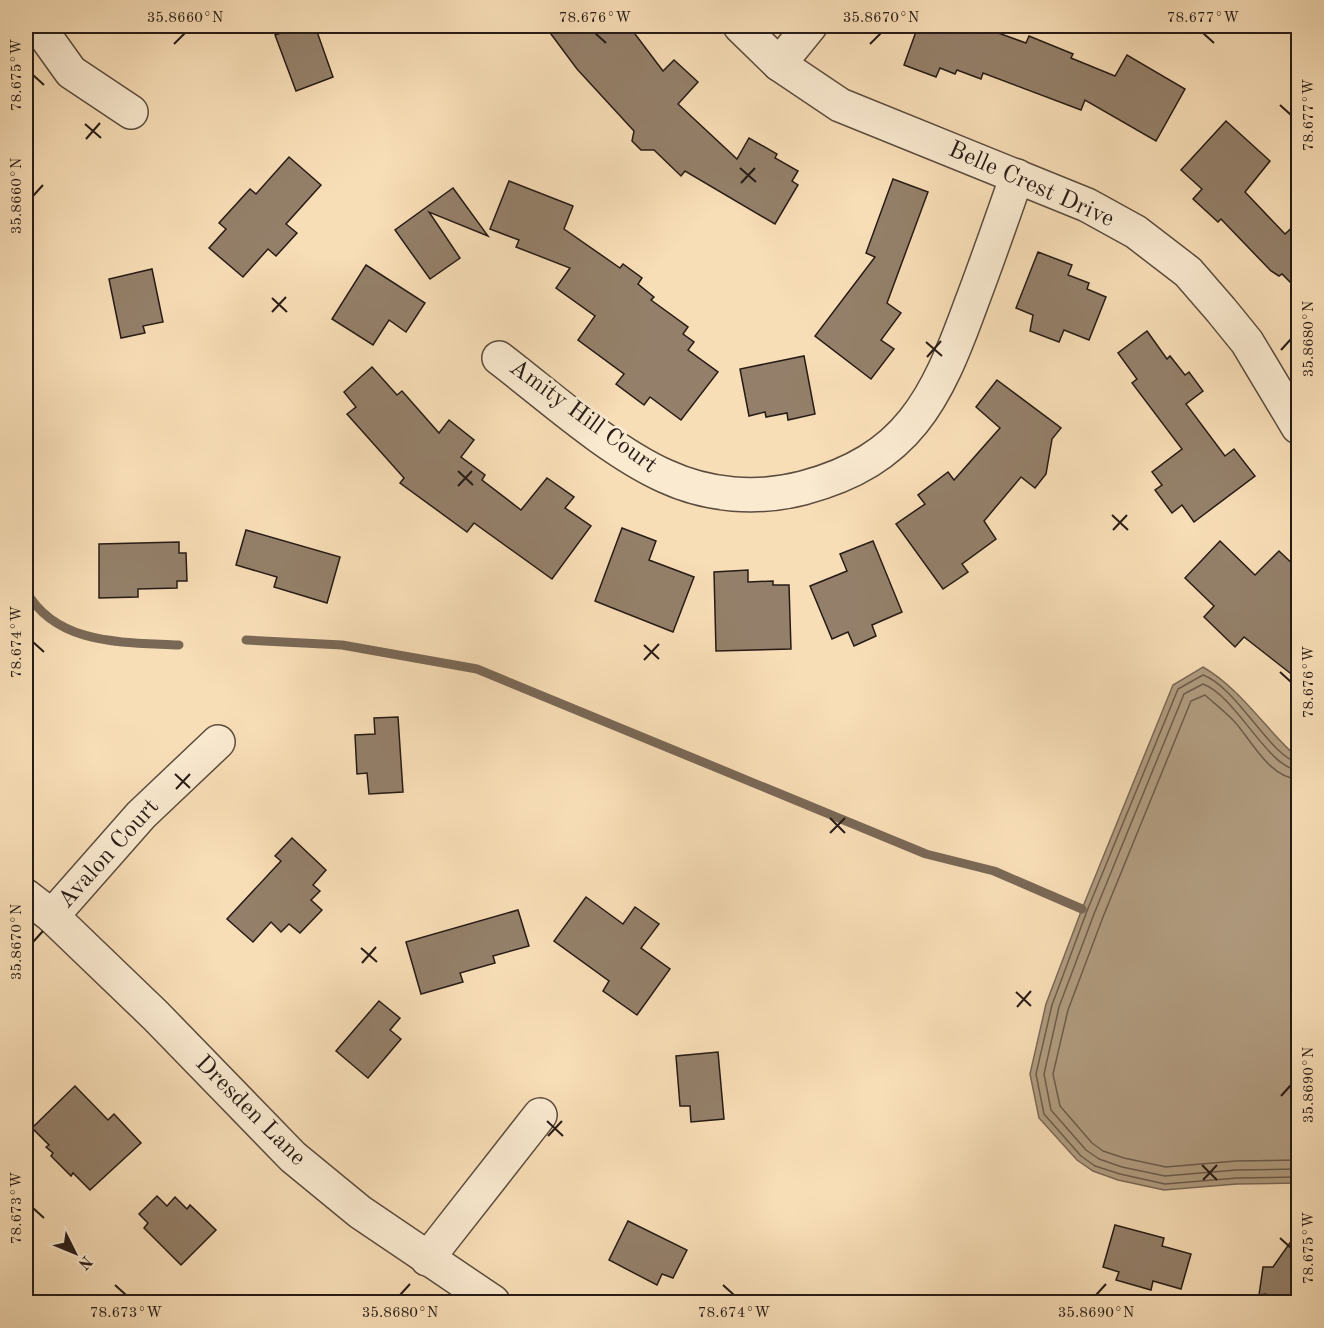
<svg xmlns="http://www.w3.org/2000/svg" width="1324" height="1328" viewBox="0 0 1324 1328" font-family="'Old Standard TT',serif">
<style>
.water{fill:#b19c80;stroke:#7a6856;stroke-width:1.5}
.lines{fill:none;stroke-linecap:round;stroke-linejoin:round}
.shore{stroke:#6c5c4b;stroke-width:1.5}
.stream{stroke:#7a6856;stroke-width:9}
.building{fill:#94806a;stroke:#271b16;stroke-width:1.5}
.minor-casing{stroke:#5b4c3e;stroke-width:36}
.minor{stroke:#faead0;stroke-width:33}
.ticks{fill:none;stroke:#271b16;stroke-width:2}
.labels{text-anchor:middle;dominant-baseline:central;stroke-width:6;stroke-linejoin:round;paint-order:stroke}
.street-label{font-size:24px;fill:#271b16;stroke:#faead0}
.neatline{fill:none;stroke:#271b16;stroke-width:2}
.ticks-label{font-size:15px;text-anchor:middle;fill:#271b16}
</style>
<rect width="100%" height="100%" fill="#f8deb7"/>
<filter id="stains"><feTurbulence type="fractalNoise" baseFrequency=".00333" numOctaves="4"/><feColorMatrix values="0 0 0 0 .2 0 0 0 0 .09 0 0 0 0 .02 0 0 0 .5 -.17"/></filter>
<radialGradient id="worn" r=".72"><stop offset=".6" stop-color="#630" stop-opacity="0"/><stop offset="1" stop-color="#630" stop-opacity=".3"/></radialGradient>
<path class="water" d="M 1203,667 C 1242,690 1265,729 1298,758 L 1298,1183 L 1237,1184 L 1164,1190 L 1118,1180 L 1093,1171 L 1077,1160 L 1039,1118 L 1030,1074 L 1046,1004 L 1082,909 L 1173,685 Z"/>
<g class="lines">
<g class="shore">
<path d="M 1298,762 C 1272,759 1237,687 1203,675 L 1178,689 L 1087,911 L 1052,1005 L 1036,1074 L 1044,1114 L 1081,1156 L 1095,1166 L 1120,1174 L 1165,1184 L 1237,1178 L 1298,1177"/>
<path d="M 1298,770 C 1268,768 1236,696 1203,684 L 1184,694 L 1094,914 L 1059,1007 L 1044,1074 L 1051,1110 L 1086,1150 L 1099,1159 L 1122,1167 L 1165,1176 L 1236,1170 L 1298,1169"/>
<path d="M 1298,779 C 1269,778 1251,739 1233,720 C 1224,711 1214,703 1205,695 L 1191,701 L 1103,917 L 1068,1010 L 1053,1074 L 1060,1106 L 1092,1143 L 1103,1151 L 1124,1158 L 1166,1167 L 1236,1161 L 1298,1160"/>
</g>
<g class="stream">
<path d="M 26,591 C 57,646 124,642 179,645"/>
<path d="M 246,640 L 342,645 L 477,669 L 926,854 L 994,871 L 1082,909"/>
</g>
</g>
<g class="building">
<path d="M 300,26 L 315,26 L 333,77 L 296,91 L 275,35 Z"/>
<path d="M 545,26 L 629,26 L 663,71 L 674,60 L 698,82 L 678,104 L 737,159 L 749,138 L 777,154 L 775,158 L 798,171 L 792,181 L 798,185 L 775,224 L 685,171 L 681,176 L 654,150 L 641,150 L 632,141 L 634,131 L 577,69 Z"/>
<path d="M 918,26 L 979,26 L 1026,43 L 1029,36 L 1073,54 L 1071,58 L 1115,76 L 1127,55 L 1185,89 L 1156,141 L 1085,100 L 1081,110 L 983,73 L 981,79 L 957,70 L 955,74 L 940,68 L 936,77 L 904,65 Z"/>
<path d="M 1226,121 L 1270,161 L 1245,192 L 1285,234 L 1299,221 L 1299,291 L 1282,274 L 1279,276 L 1271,271 L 1221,219 L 1218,222 L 1193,199 L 1202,189 L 1181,170 Z"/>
<path d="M 289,157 L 321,185 L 286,224 L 297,233 L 276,256 L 268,249 L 243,277 L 209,248 L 226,229 L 219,223 L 250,189 L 256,194 Z"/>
<path d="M 893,179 L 928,192 L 887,303 L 901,313 L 881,340 L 894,349 L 871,379 L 815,336 L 875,257 L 866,253 Z"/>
<path d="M 509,181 L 573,206 L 564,229 L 620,268 L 623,264 L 642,278 L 638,284 L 654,297 L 651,300 L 688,327 L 683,334 L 694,342 L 688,350 L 718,372 L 681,420 L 650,397 L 644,405 L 616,384 L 624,374 L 578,340 L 595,316 L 556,288 L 570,268 L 516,247 L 519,240 L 490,229 Z"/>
<path d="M 453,188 L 488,236 L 429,212 L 460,258 L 430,279 L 395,230 Z"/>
<path d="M 1038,252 L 1072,265 L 1068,275 L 1089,283 L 1087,289 L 1106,297 L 1089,340 L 1064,330 L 1059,342 L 1030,331 L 1033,315 L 1016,308 Z"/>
<path d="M 366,265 L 425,303 L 406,332 L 389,320 L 373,345 L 332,319 Z"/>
<path d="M 152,269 L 163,322 L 143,326 L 145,333 L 121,338 L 109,279 Z"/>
<path d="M 1147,331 L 1167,359 L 1170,356 L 1185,375 L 1189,372 L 1203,391 L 1186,404 L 1225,456 L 1234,449 L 1255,476 L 1194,522 L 1182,505 L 1172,513 L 1155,490 L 1162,485 L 1152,472 L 1182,449 L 1132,383 L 1137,379 L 1118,353 Z"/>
<path d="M 804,356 L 815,414 L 788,420 L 787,413 L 766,417 L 765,412 L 749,416 L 740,369 Z"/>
<path d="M 372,367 L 397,395 L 402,391 L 439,433 L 449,420 L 474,440 L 461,457 L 485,475 L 482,480 L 521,510 L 547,478 L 574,497 L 565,508 L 591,526 L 552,579 L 474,523 L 467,532 L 400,483 L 404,478 L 347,414 L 356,407 L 344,392 Z"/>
<path d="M 997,380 L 1061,428 L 1052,439 L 1046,474 L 1035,488 L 1021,477 L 984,521 L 996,539 L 962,564 L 968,572 L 943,589 L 896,524 L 925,504 L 918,495 L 948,472 L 954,480 L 1000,428 L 976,407 Z"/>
<path d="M 622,528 L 656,541 L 649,560 L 694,577 L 673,632 L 595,601 Z"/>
<path d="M 246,530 L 340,557 L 327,603 L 274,587 L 277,577 L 236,565 Z"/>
<path d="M 873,541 L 902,612 L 872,625 L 876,636 L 854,646 L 848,632 L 832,639 L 810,586 L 847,571 L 840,554 Z"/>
<path d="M 1220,541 L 1255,575 L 1279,551 L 1299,570 L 1299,680 L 1244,637 L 1235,647 L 1204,617 L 1214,606 L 1185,578 Z"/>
<path d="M 179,542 L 179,553 L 186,553 L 187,581 L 177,581 L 177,588 L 138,589 L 138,597 L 99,598 L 99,544 Z"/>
<path d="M 748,570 L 748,582 L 773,581 L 773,585 L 789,585 L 791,649 L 716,651 L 714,572 Z"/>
<path d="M 398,717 L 403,792 L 369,794 L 367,773 L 357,774 L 355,735 L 375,734 L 374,718 Z"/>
<path d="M 292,838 L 326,870 L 313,885 L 320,891 L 311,900 L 322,910 L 300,933 L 289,924 L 281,932 L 271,922 L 253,942 L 227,919 L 281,861 L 275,856 Z"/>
<path d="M 586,897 L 623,924 L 635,907 L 659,924 L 641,948 L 670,969 L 637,1015 L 603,991 L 609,981 L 554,941 Z"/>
<path d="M 518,910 L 529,946 L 493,956 L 495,963 L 460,973 L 463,982 L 421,994 L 406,942 Z"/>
<path d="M 379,1001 L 400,1018 L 390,1030 L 401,1039 L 368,1078 L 336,1051 Z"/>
<path d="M 718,1052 L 724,1119 L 691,1122 L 690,1106 L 680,1106 L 676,1056 Z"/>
<path d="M 75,1086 L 108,1120 L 114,1114 L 141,1143 L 90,1190 L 73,1173 L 71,1176 L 51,1156 L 53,1153 L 46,1147 L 49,1145 L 32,1128 Z"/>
<path d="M 157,1196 L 167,1206 L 175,1197 L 187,1209 L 190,1205 L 216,1230 L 181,1265 L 144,1228 L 148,1223 L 139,1214 Z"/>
<path d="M 628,1221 L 687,1250 L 673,1278 L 662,1274 L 657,1285 L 609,1260 Z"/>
<path d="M 1115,1225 L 1164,1238 L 1162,1246 L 1191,1254 L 1181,1289 L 1153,1281 L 1151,1290 L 1116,1280 L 1119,1272 L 1103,1267 Z"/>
<path d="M 1299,1230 L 1299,1302 L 1268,1302 L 1266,1294 L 1259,1295 L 1263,1267 L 1273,1267 Z"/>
</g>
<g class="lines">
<defs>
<g id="minor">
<path d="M 38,26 L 71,72 L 131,112"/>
<path d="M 740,26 L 779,64 L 840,105 L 1087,205 L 1136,232 L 1188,272 L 1221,310 L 1247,342 L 1298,427"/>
<path d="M 779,64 L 810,26"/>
<path d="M 499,358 C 550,397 608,450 665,476 C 708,496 757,500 803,488 C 908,460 936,400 971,304 C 987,262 1002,219 1017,176"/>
<path d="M 26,896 L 52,916 L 156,1016 L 293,1157 L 360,1212 L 493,1302"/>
<path d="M 52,916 L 141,815 L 218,742"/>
<path d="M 427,1259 L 540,1115"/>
</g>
</defs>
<use href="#minor" class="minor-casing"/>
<use href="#minor" class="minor"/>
</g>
<path class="ticks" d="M 595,33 L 606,43M 1203,33 L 1214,43M 174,44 L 185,33M 870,44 L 881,33M 33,75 L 44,85M 1280,105 L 1291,115M 85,124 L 101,138M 86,139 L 100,123M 740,168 L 756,182M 741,183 L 755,168M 33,196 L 43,185M 272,298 L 287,312M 272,312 L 286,297M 926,342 L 942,356M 1281,350 L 1291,339M 927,357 L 941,341M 458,471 L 473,485M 458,486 L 472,471M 1112,515 L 1128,530M 1113,530 L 1127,515M 33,642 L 44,652M 644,645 L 659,659M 644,660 L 659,644M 1280,672 L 1291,682M 175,774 L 190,788M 176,789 L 190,774M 830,818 L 845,833M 830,833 L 845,818M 33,942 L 43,931M 361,948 L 377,962M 362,963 L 376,947M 1016,992 L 1031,1006M 1017,1007 L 1031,991M 1281,1096 L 1291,1085M 547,1121 L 563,1136M 548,1136 L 562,1121M 1202,1165 L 1217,1180M 1203,1180 L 1217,1165M 33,1208 L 44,1218M 1280,1238 L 1291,1248M 115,1285 L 126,1295M 723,1285 L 734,1295M 400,1295 L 410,1284M 1096,1295 L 1106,1284"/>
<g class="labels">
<g class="street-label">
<text transform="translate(1031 185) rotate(24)">Belle Crest Drive</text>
<text transform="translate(583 417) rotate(36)">Amity Hill Court</text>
<text transform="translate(109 854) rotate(-48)">Avalon Court</text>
<text transform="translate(250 1111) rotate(45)">Dresden Lane</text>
</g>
</g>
<rect width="1324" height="1328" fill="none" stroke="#f8deb7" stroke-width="66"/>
<g transform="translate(75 1253) rotate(133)" stroke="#faead0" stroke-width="4.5" paint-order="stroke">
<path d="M0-4.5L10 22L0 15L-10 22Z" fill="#271b16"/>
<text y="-9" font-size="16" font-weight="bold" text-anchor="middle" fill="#271b16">N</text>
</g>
<rect x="33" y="33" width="1258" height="1262" class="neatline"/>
<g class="ticks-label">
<text x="185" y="22">35.8660°N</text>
<text x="595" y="22">78.676°W</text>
<text x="881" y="22">35.8670°N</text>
<text x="1203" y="22">78.677°W</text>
<text transform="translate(16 75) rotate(-90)" y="5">78.675°W</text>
<text transform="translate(1308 115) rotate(-90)" y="5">78.677°W</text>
<text transform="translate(16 196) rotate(-90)" y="5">35.8660°N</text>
<text transform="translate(1308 339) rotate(-90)" y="5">35.8680°N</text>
<text transform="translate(16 642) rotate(-90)" y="5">78.674°W</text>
<text transform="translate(1308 682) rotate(-90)" y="5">78.676°W</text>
<text transform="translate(16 942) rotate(-90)" y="5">35.8670°N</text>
<text transform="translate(1308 1085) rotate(-90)" y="5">35.8690°N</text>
<text transform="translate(16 1208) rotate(-90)" y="5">78.673°W</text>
<text transform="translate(1308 1248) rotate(-90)" y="5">78.675°W</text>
<text x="126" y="1317">78.673°W</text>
<text x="400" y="1317">35.8680°N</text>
<text x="734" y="1317">78.674°W</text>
<text x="1096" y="1317">35.8690°N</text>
</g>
<rect width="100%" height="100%" filter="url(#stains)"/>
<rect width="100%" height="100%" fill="url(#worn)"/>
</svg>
